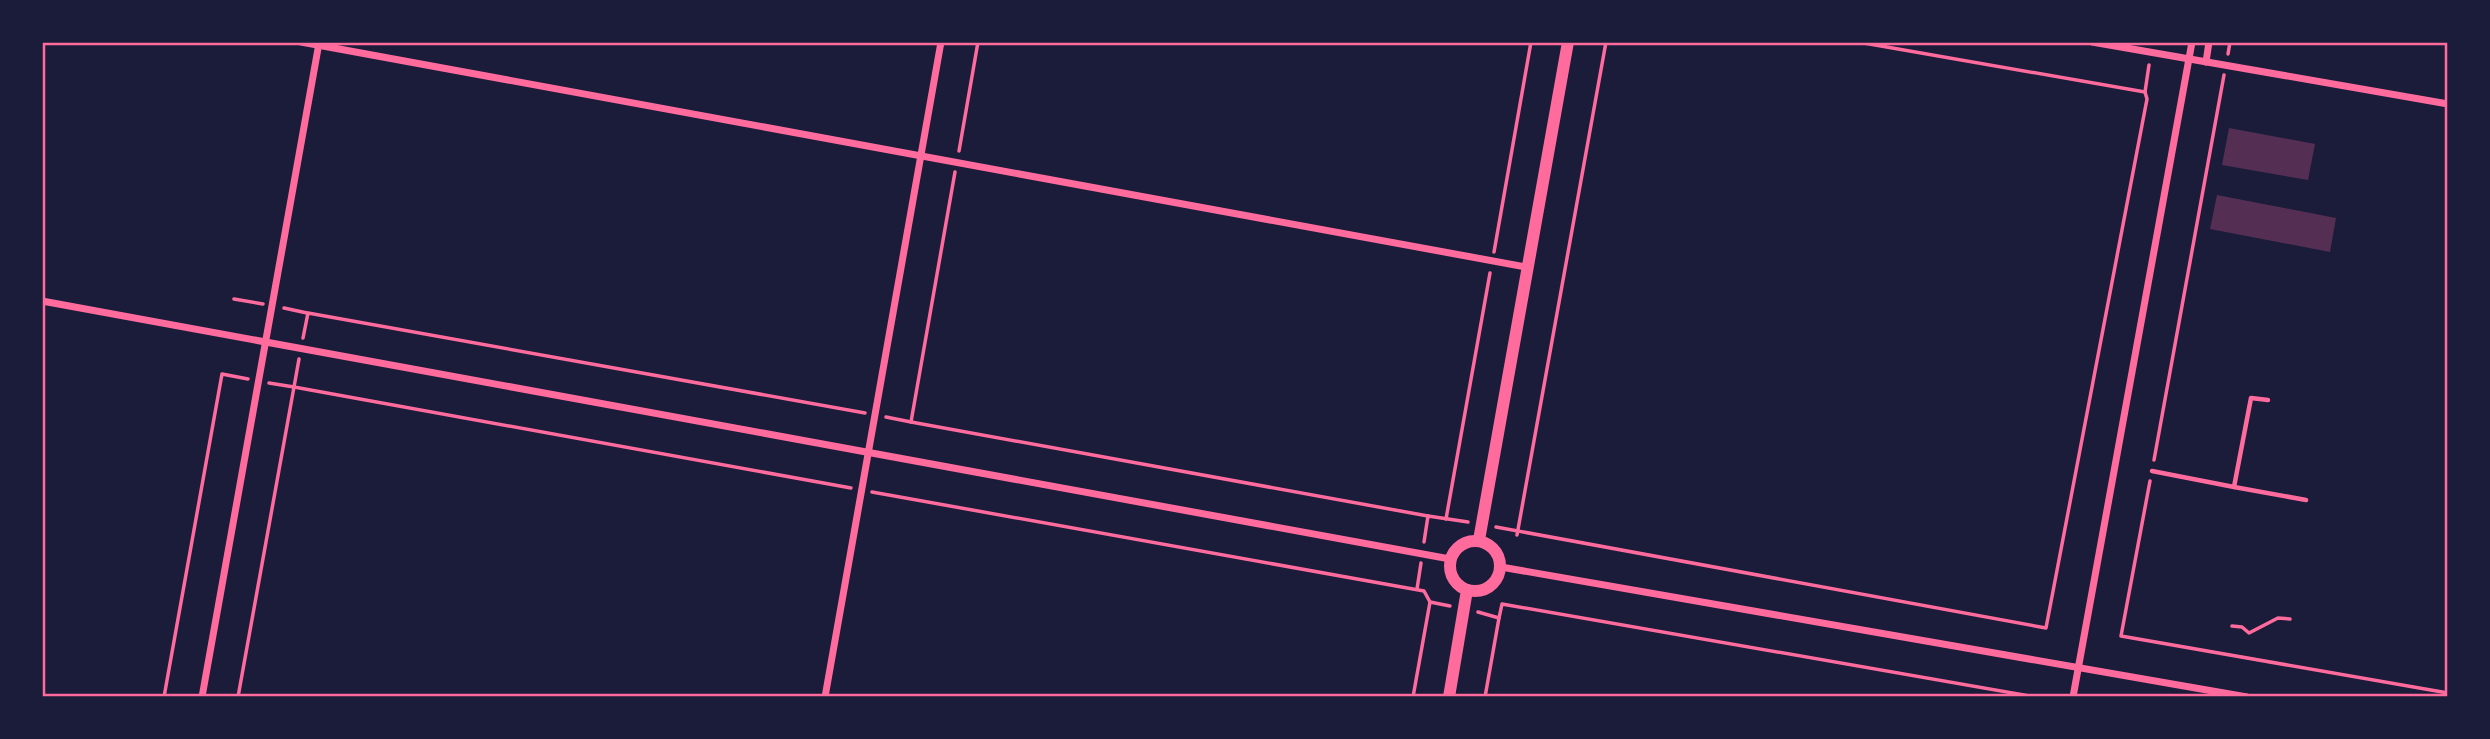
<svg xmlns="http://www.w3.org/2000/svg" width="2490" height="739" viewBox="0 0 2490 739" font-family="'Libre Baskerville',serif">
<style>
.building{fill:#542f53}
.lines{fill:none;stroke-linecap:round;stroke-linejoin:round}
.path{stroke:#ff6b9d;stroke-width:3.5}
.service{stroke:#ff6b9d;stroke-width:4.5}
.minor{stroke:#ff6b9d;stroke-width:7}
.secondary{stroke:#ff6b9d;stroke-width:12}
.neatline{fill:none;stroke:#ff6b9d;stroke-width:2.5}
</style>
<rect width="100%" height="100%" fill="#1b1b3a"/>
<g class="building">
<path d="M 2229,128 L 2315,144 L 2308,180 L 2222,165 Z"/>
<path d="M 2217,195 L 2336,218 L 2330,252 L 2210,229 Z"/>
</g>
<g class="lines">
<g class="path">
<path d="M 1858,42 L 2145,92"/>
<path d="M 2228,54 L 2230,42"/>
<path d="M 959,151 L 978,42"/>
<path d="M 1494,252 L 1531,42"/>
<path d="M 234,299 L 263,304"/>
<path d="M 284,308 L 307,313"/>
<path d="M 303,338 L 308,313 L 865,413"/>
<path d="M 299,359 L 294,387 L 851,488"/>
<path d="M 886,417 L 911,422 L 955,172"/>
<path d="M 911,422 L 1428,516"/>
<path d="M 2154,460 L 2224,75"/>
<path d="M 2150,481 L 2121,636 L 2448,693"/>
<path d="M 872,492 L 1424,591 L 1430,602 L 1413,697"/>
<path d="M 1446,519 L 1490,273"/>
<path d="M 1496,527 L 2046,628 L 2147,99 L 2145,92 L 2149,65"/>
<path d="M 1517,535 L 1606,42"/>
<path d="M 1424,542 L 1428,516 L 1468,522"/>
<path d="M 1417,589 L 1421,563"/>
<path d="M 1430,602 L 1450,606"/>
<path d="M 1478,612 L 1499,618 L 1502,604 L 2036,697"/>
<path d="M 2232,626 L 2242,627 L 2249,633 L 2278,618 L 2290,619"/>
<path d="M 164,697 L 222,374 L 248,379"/>
<path d="M 238,697 L 294,387 L 269,383"/>
<path d="M 1485,697 L 1499,618"/>
</g>
<g class="service">
<path d="M 2152,471 L 2234,487 L 2251,398 L 2268,400"/>
<path d="M 2234,487 L 2306,500"/>
</g>
<g class="minor">
<path d="M 301,42 L 1526,267"/>
<path d="M 2092,42 L 2448,104"/>
<path d="M 2206,62 L 2209,42"/>
<path d="M 42,301 L 1450,559"/>
<path d="M 1501,567 L 2247,697"/>
<path d="M 202,697 L 319,43"/>
<path d="M 825,697 L 941,42"/>
<path d="M 2073,697 L 2192,42"/>
</g>
<g class="secondary">
<path d="M 1479,540 L 1568,42"/>
<circle cx="1475" cy="566" r="25"/>
<path d="M 1449,697 L 1467,590"/>
</g>
</g>
<rect width="2490" height="739" fill="none" stroke="#1b1b3a" stroke-width="88"/>
<rect x="44" y="44" width="2402" height="651" class="neatline"/>
</svg>
